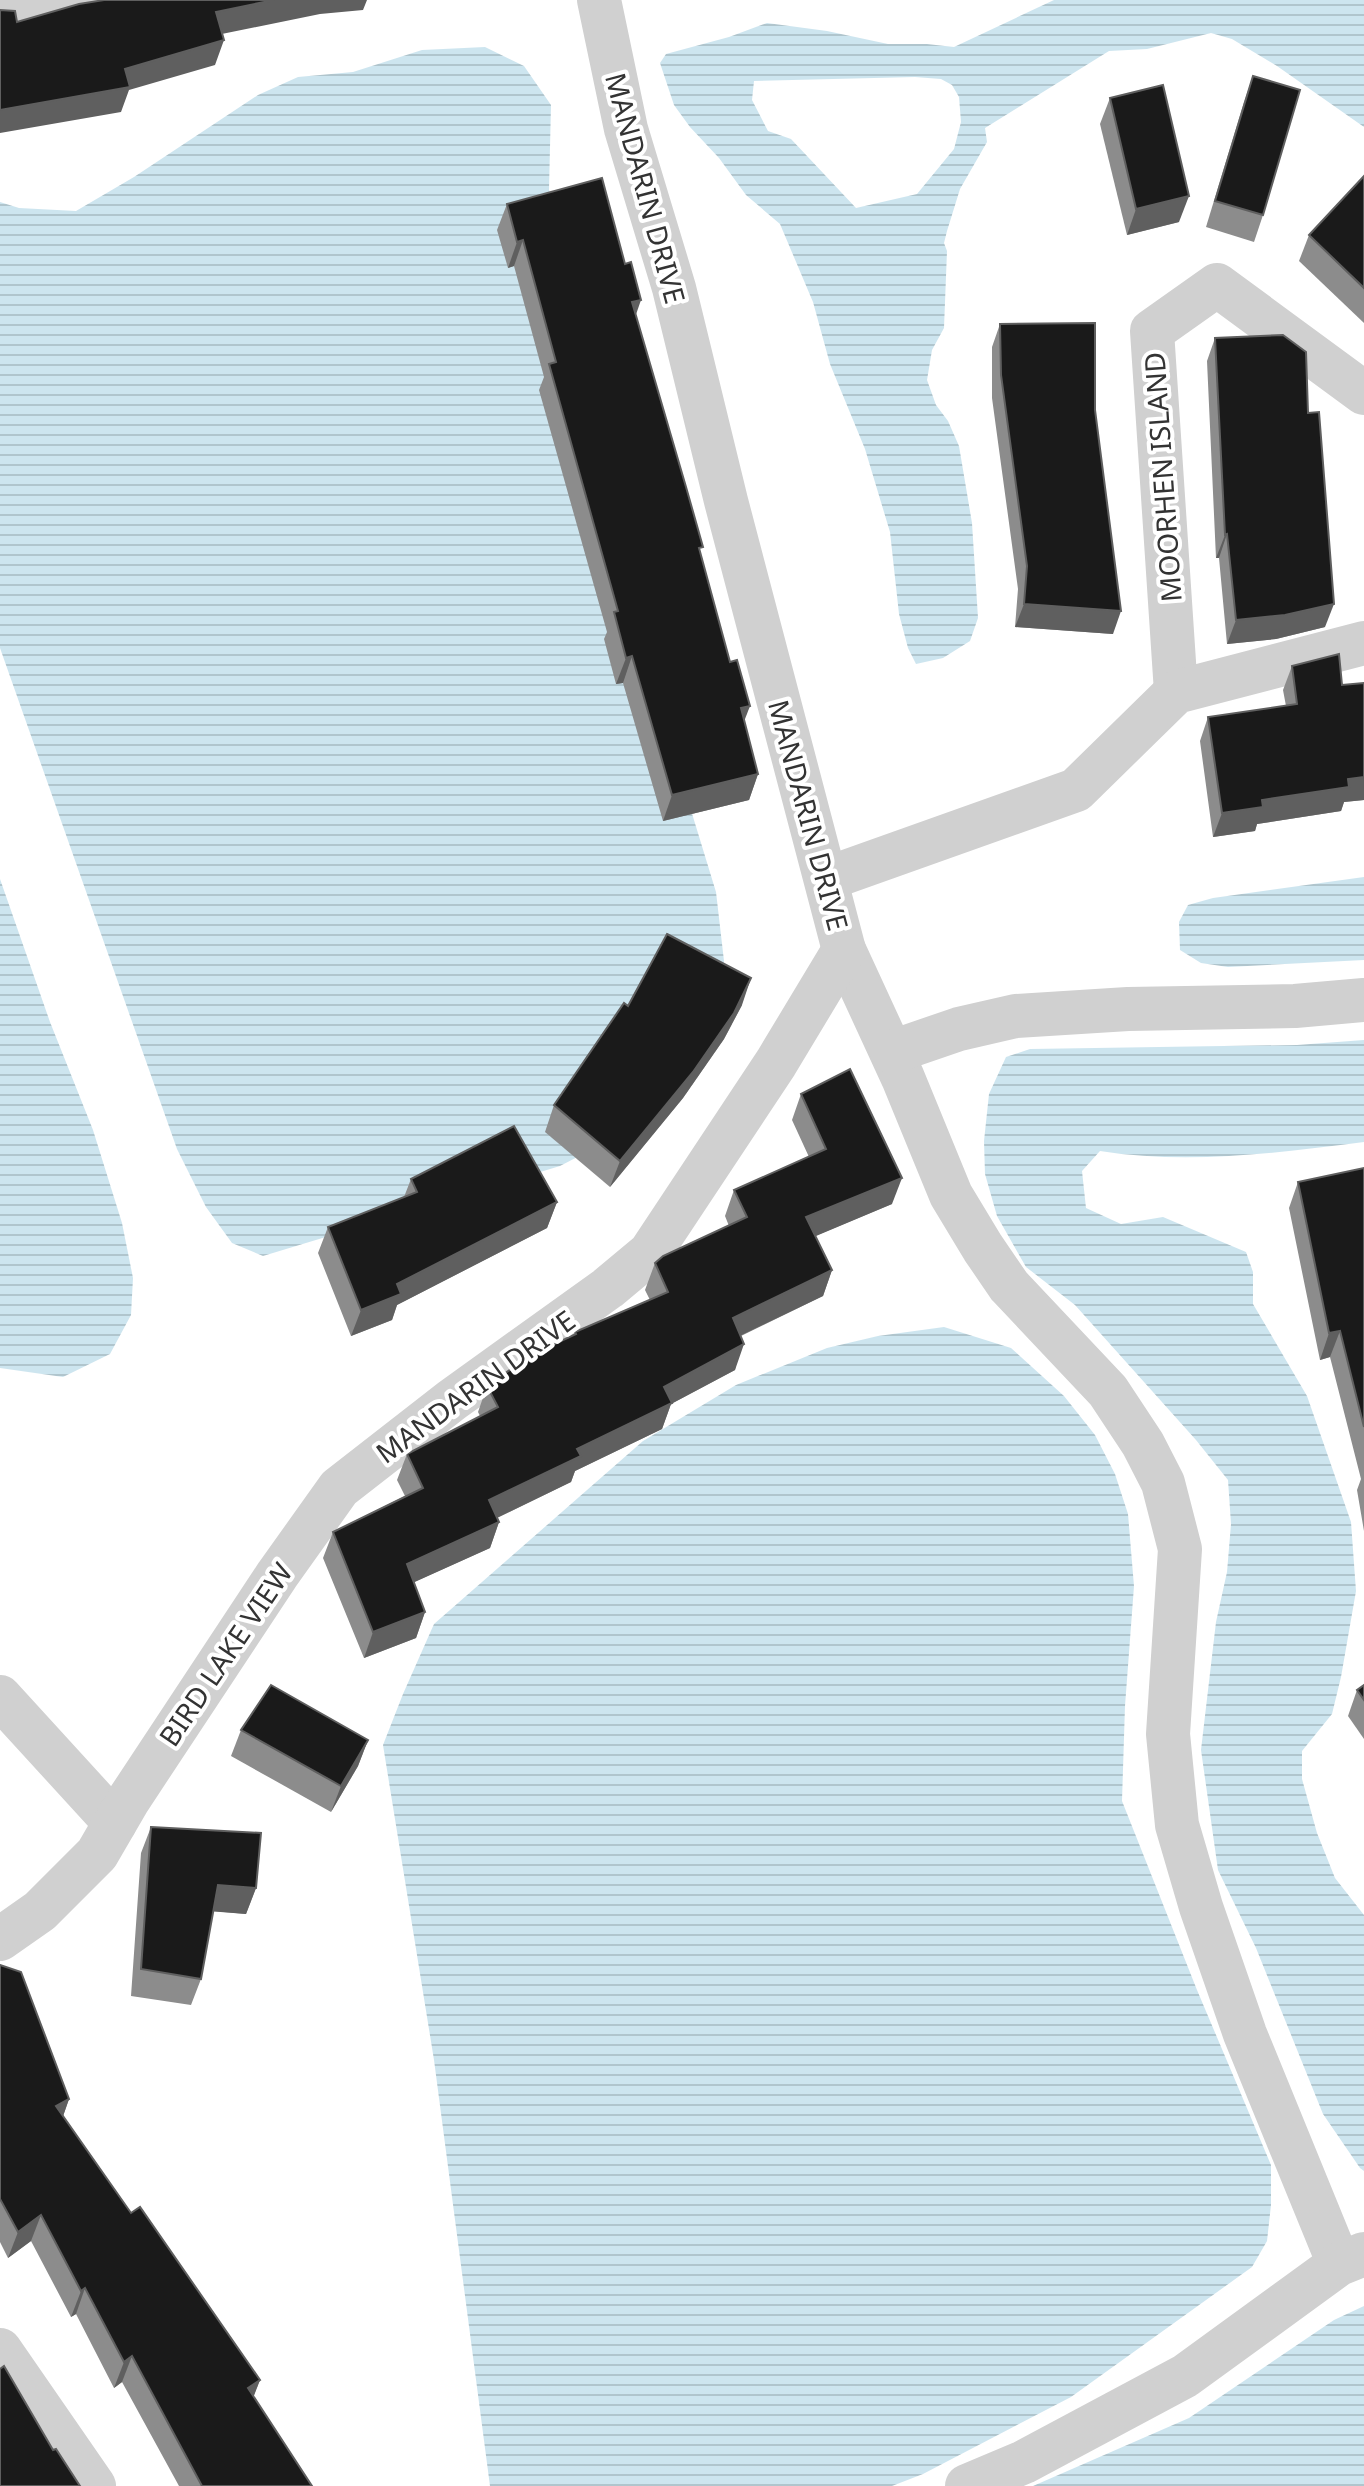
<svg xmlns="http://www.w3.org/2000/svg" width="1364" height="2486" viewBox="0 0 1364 2486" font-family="'Noto Sans',sans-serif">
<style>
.water{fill:url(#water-rules);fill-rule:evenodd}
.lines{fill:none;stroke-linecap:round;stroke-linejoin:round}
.minor{stroke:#d0d0d0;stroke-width:44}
.wall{fill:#8c8c8c}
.shaded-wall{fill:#5f5f5f}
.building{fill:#1a1a1a;stroke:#5f5f5f;stroke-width:2}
.labels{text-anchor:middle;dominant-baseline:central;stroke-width:8;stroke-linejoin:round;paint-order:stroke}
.street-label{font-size:28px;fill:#333;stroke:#fff}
</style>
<defs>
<pattern id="water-rules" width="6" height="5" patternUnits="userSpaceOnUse" patternTransform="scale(2)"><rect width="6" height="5" fill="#cde5ef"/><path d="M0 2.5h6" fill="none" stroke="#b0c5cd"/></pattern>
</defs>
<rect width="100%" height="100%" fill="#fff"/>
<g class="water">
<path d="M 1054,0 L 1364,0 L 1364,127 L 1277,66 L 1232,39 L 1211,33 L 1147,49 L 1109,51 L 985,128 L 987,142 L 960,189 L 947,231 L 944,243 L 947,251 L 944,328 L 932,350 L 927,380 L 936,405 L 948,421 L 959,446 L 972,523 L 978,618 L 970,641 L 943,658 L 916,664 L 908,648 L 899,614 L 890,532 L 865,449 L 830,364 L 813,302 L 780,224 L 746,195 L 719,158 L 690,127 L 674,105 L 660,63 L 666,54 L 729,37 L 767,23 L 827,31 L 888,44 L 927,44 L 954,47 ZM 915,77 L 941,79 L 952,85 L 959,97 L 961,122 L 954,149 L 917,194 L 856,208 L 791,139 L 768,131 L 752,100 L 754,81 Z"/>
<path d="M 485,47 L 524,66 L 551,105 L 549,190 L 569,234 L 668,735 L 716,892 L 724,961 L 719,1009 L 645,1122 L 560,1166 L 263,1256 L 232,1243 L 206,1207 L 177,1149 L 0,648 L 0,202 L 19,208 L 76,211 L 134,177 L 258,95 L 298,77 L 353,72 L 422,50 Z"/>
<path d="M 1364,877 L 1364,960 L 1228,967 L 1201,963 L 1180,950 L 1179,922 L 1188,905 L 1213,898 Z"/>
<path d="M 0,879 L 50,1022 L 93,1130 L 122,1223 L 133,1278 L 131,1315 L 110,1354 L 63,1377 L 0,1368 Z"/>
<path d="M 1364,1040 L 1364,1142 C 1277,1153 1188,1165 1100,1151 L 1082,1171 L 1086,1208 L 1121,1224 L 1163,1217 L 1246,1252 L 1253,1272 L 1253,1304 L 1307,1396 L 1351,1522 L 1356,1591 L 1341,1677 L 1332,1714 L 1302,1751 L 1302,1779 L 1317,1833 L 1335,1878 L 1364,1915 L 1364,2171 L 1360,2168 L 1323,2114 L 1256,1948 L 1218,1870 L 1201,1750 L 1216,1622 L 1227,1572 L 1231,1524 L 1228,1480 L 1196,1440 L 1075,1305 L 1026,1267 L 997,1216 L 985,1174 L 984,1141 L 989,1094 L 1006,1057 L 1030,1049 L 1297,1045 Z"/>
<path d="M 944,1327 L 1011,1348 L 1064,1396 L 1095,1435 L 1115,1474 L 1128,1514 L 1134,1586 L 1125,1706 L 1122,1801 L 1197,1990 L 1271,2165 L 1271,2205 L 1267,2241 L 1252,2267 L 1071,2397 L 923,2474 L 892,2486 L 490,2486 L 434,2060 L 383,1745 L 403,1694 L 434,1624 L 643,1441 L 736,1385 L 827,1348 L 878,1336 Z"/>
<path d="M 1364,2306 L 1364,2486 L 1033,2486 L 1189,2418 L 1334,2320 Z"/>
</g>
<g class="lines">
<g class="minor">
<path d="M 599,0 L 626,129 L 674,288 L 726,501 L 844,950 L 903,1078 L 951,1195 L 983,1248 L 1009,1286 L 1108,1391 L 1143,1444 L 1163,1483 L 1180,1549 L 1168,1734 L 1177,1825 L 1201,1907 L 1245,2034 L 1339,2264"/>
<path d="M 0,12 L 41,9 L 95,0"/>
<path d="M 1176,692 L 1152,331 L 1217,285 L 1364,393"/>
<path d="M 826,879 L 1076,790 L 1176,692 L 1364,643"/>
<path d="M 892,1052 L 959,1029 L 1016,1016 L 1128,1009 L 1295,1006 L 1364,1000"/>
<path d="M 0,1697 L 115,1823"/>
<path d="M 0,1939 L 40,1911 L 97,1854 L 129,1799 L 277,1575 L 339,1488 L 452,1400 L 608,1288 L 650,1253 L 776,1063 L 844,950"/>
<path d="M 0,2350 L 94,2486"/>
<path d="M 967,2486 L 1024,2462 L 1185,2376 L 1339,2264 L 1364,2254"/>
</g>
</g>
<g class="wall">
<path d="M 1253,76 L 1263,215 L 1254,242 L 1206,227 L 1244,102 Z"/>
<path d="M 1110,98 L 1179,222 L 1127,235 L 1100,124 Z"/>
<path d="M 1364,176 L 1364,323 L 1299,261 L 1309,235 Z"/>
<path d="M 507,204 L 636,315 L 758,774 L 749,800 L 663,821 L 623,683 L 616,684 L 604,639 L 607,632 L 539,390 L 544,377 L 514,266 L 508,268 L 497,230 Z"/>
<path d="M 1000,324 L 1095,410 L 1113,634 L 1015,627 L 1018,589 L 992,398 L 992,347 Z"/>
<path d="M 1215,338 L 1308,413 L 1325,627 L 1276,639 L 1227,644 L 1219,558 L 1216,558 L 1207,361 Z"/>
<path d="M 1292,666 L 1342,685 L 1364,683 L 1364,800 L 1344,802 L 1341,811 L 1257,824 L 1255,831 L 1213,837 L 1200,741 L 1208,717 L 1286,706 L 1283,690 Z"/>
<path d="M 742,1005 L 724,1039 L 683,1098 L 610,1187 L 545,1132 L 554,1105 L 628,1006 Z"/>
<path d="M 801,1094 L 892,1204 L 815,1236 L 832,1270 L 823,1296 L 741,1336 L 735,1370 L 671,1404 L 662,1429 L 575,1471 L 571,1482 L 497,1518 L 499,1522 L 490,1548 L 414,1582 L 425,1612 L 416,1638 L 364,1658 L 323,1558 L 333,1532 L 405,1496 L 397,1480 L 407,1454 L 480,1416 L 478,1412 L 487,1386 L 574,1336 L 575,1332 L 650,1300 L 645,1290 L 655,1263 L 729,1226 L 725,1216 L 734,1190 L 809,1157 L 792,1120 Z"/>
<path d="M 1364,1168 L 1364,1531 L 1357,1490 L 1361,1479 L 1330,1357 L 1320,1360 L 1289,1208 L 1298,1182 Z"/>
<path d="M 411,1179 L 557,1202 L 547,1228 L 397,1305 L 392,1320 L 351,1336 L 318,1253 L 328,1227 L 404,1197 Z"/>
<path d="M 1364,1685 L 1364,1739 L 1348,1716 L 1357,1690 Z"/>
<path d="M 241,1730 L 368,1740 L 358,1766 L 331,1812 L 231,1756 Z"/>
<path d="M 151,1827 L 256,1888 L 246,1914 L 213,1911 L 201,1979 L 191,2005 L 131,1996 L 141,1853 Z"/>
<path d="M 0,1965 L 69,2099 L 63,2116 L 131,2213 L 260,2380 L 253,2397 L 312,2486 L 179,2486 L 122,2382 L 114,2388 L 76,2314 L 71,2317 L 31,2241 L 8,2258 L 0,2242 Z"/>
</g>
<g class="shaded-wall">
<path d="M 274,0 L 367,0 L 363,10 L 320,14 L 207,37 L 216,12 Z"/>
<path d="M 224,40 L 215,65 L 129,90 L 121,112 L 0,133 L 0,110 L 125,69 Z"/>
<path d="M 1189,196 L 1179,222 L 1127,235 L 1136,209 Z"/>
<path d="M 523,240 L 514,266 L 508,268 L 517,242 Z"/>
<path d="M 641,300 L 632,326 L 632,302 Z"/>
<path d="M 1227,534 L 1219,558 L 1216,558 L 1225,535 Z"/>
<path d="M 1024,604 L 1121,611 L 1113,634 L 1015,627 Z"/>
<path d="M 1334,604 L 1325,627 L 1276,639 L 1227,644 L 1236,620 Z"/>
<path d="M 632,656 L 623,683 L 616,684 L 626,658 Z"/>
<path d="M 750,706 L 740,732 L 741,708 Z"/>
<path d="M 758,774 L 749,800 L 663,821 L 672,795 Z"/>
<path d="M 1364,777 L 1364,800 L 1344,802 L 1341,811 L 1257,824 L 1255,831 L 1213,837 L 1222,813 L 1262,800 L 1348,779 Z"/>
<path d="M 751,978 L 742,1005 L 724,1039 L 683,1098 L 610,1187 L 620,1161 Z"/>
<path d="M 902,1178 L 892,1204 L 797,1244 L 806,1217 Z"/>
<path d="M 557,1202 L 547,1228 L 397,1305 L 392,1320 L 351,1336 L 361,1310 L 397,1284 Z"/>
<path d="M 832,1270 L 823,1296 L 723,1344 L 733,1318 Z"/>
<path d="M 1340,1331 L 1330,1357 L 1320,1360 L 1329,1333 Z"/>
<path d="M 744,1344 L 735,1370 L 671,1404 L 662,1429 L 575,1471 L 571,1482 L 480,1526 L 489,1500 L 577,1449 L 664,1387 Z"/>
<path d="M 499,1522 L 490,1548 L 397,1590 L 407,1564 Z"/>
<path d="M 425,1612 L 416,1638 L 364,1658 L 373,1632 Z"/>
<path d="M 368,1740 L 358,1766 L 331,1812 L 341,1786 Z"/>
<path d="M 218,1885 L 256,1888 L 246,1914 L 208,1911 Z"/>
<path d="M 69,2099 L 60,2125 L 56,2106 Z"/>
<path d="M 41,2215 L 31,2241 L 8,2258 L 18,2232 Z"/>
<path d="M 85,2288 L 76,2314 L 71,2317 L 81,2291 Z"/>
<path d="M 132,2356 L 122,2382 L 114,2388 L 124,2362 Z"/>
<path d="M 260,2380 L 250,2406 L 248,2388 Z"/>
</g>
<g class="building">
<path d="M 104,0 L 274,0 L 216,12 L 224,40 L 125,69 L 130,87 L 0,110 L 0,10 L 15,11 L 17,22 L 79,4 Z"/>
<path d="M 1253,76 L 1300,90 L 1263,215 L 1215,201 Z"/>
<path d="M 1163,85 L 1189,196 L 1136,209 L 1110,98 Z"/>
<path d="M 1364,176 L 1364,288 L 1309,235 Z"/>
<path d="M 602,178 L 625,264 L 631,262 L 641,300 L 632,302 L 686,487 L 703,547 L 699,548 L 730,662 L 737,660 L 750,706 L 741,708 L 758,774 L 672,795 L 632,656 L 626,658 L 614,612 L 618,611 L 549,364 L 556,362 L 523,240 L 517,242 L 507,204 Z"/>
<path d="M 1095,323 L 1095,410 L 1121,611 L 1024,604 L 1027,566 L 1001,375 L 1000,324 Z"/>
<path d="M 1283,335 L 1306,352 L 1308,413 L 1319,412 L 1334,604 L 1285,615 L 1236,620 L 1227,534 L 1225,535 L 1215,338 Z"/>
<path d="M 1339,654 L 1342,685 L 1364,683 L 1364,777 L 1348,779 L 1349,787 L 1262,800 L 1263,807 L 1222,813 L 1208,717 L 1297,704 L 1292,666 Z"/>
<path d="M 667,934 L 751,978 L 734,1013 L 693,1072 L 620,1161 L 554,1105 L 624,1003 L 628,1006 Z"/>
<path d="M 850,1069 L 902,1178 L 806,1217 L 832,1270 L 733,1318 L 744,1344 L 664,1387 L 672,1403 L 577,1449 L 581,1456 L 489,1500 L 499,1522 L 407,1564 L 425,1612 L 373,1632 L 333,1532 L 423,1488 L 407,1454 L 498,1407 L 487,1386 L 531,1355 L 576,1334 L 575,1332 L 668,1292 L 655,1263 L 663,1256 L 747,1217 L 734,1190 L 826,1149 L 801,1094 Z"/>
<path d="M 514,1126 L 557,1202 L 397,1284 L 401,1294 L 361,1310 L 328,1227 L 417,1192 L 411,1179 Z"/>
<path d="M 1364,1168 L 1364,1427 L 1340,1331 L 1329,1333 L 1298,1182 Z"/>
<path d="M 271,1685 L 368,1740 L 341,1786 L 241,1730 Z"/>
<path d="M 1364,1685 L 1364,1700 L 1357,1690 Z"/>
<path d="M 151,1827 L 261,1833 L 256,1888 L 218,1885 L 201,1979 L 141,1969 Z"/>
<path d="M 0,1965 L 21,1972 L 69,2099 L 56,2106 L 131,2213 L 140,2207 L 260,2380 L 248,2388 L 312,2486 L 202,2486 L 132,2356 L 124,2362 L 85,2288 L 81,2291 L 41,2215 L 18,2232 L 0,2199 Z"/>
<path d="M 4,2366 L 53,2450 L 56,2449 L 80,2486 L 0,2486 L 0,2369 Z"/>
</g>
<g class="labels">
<g class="street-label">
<text transform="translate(646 188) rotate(75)">MANDARIN DRIVE</text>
<text transform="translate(1162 477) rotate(-94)">MOORHEN ISLAND</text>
<text transform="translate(809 815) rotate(75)">MANDARIN DRIVE</text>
<text transform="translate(475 1386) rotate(-36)">MANDARIN DRIVE</text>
<text transform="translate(225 1654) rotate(-56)">BIRD LAKE VIEW</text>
</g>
</g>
</svg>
